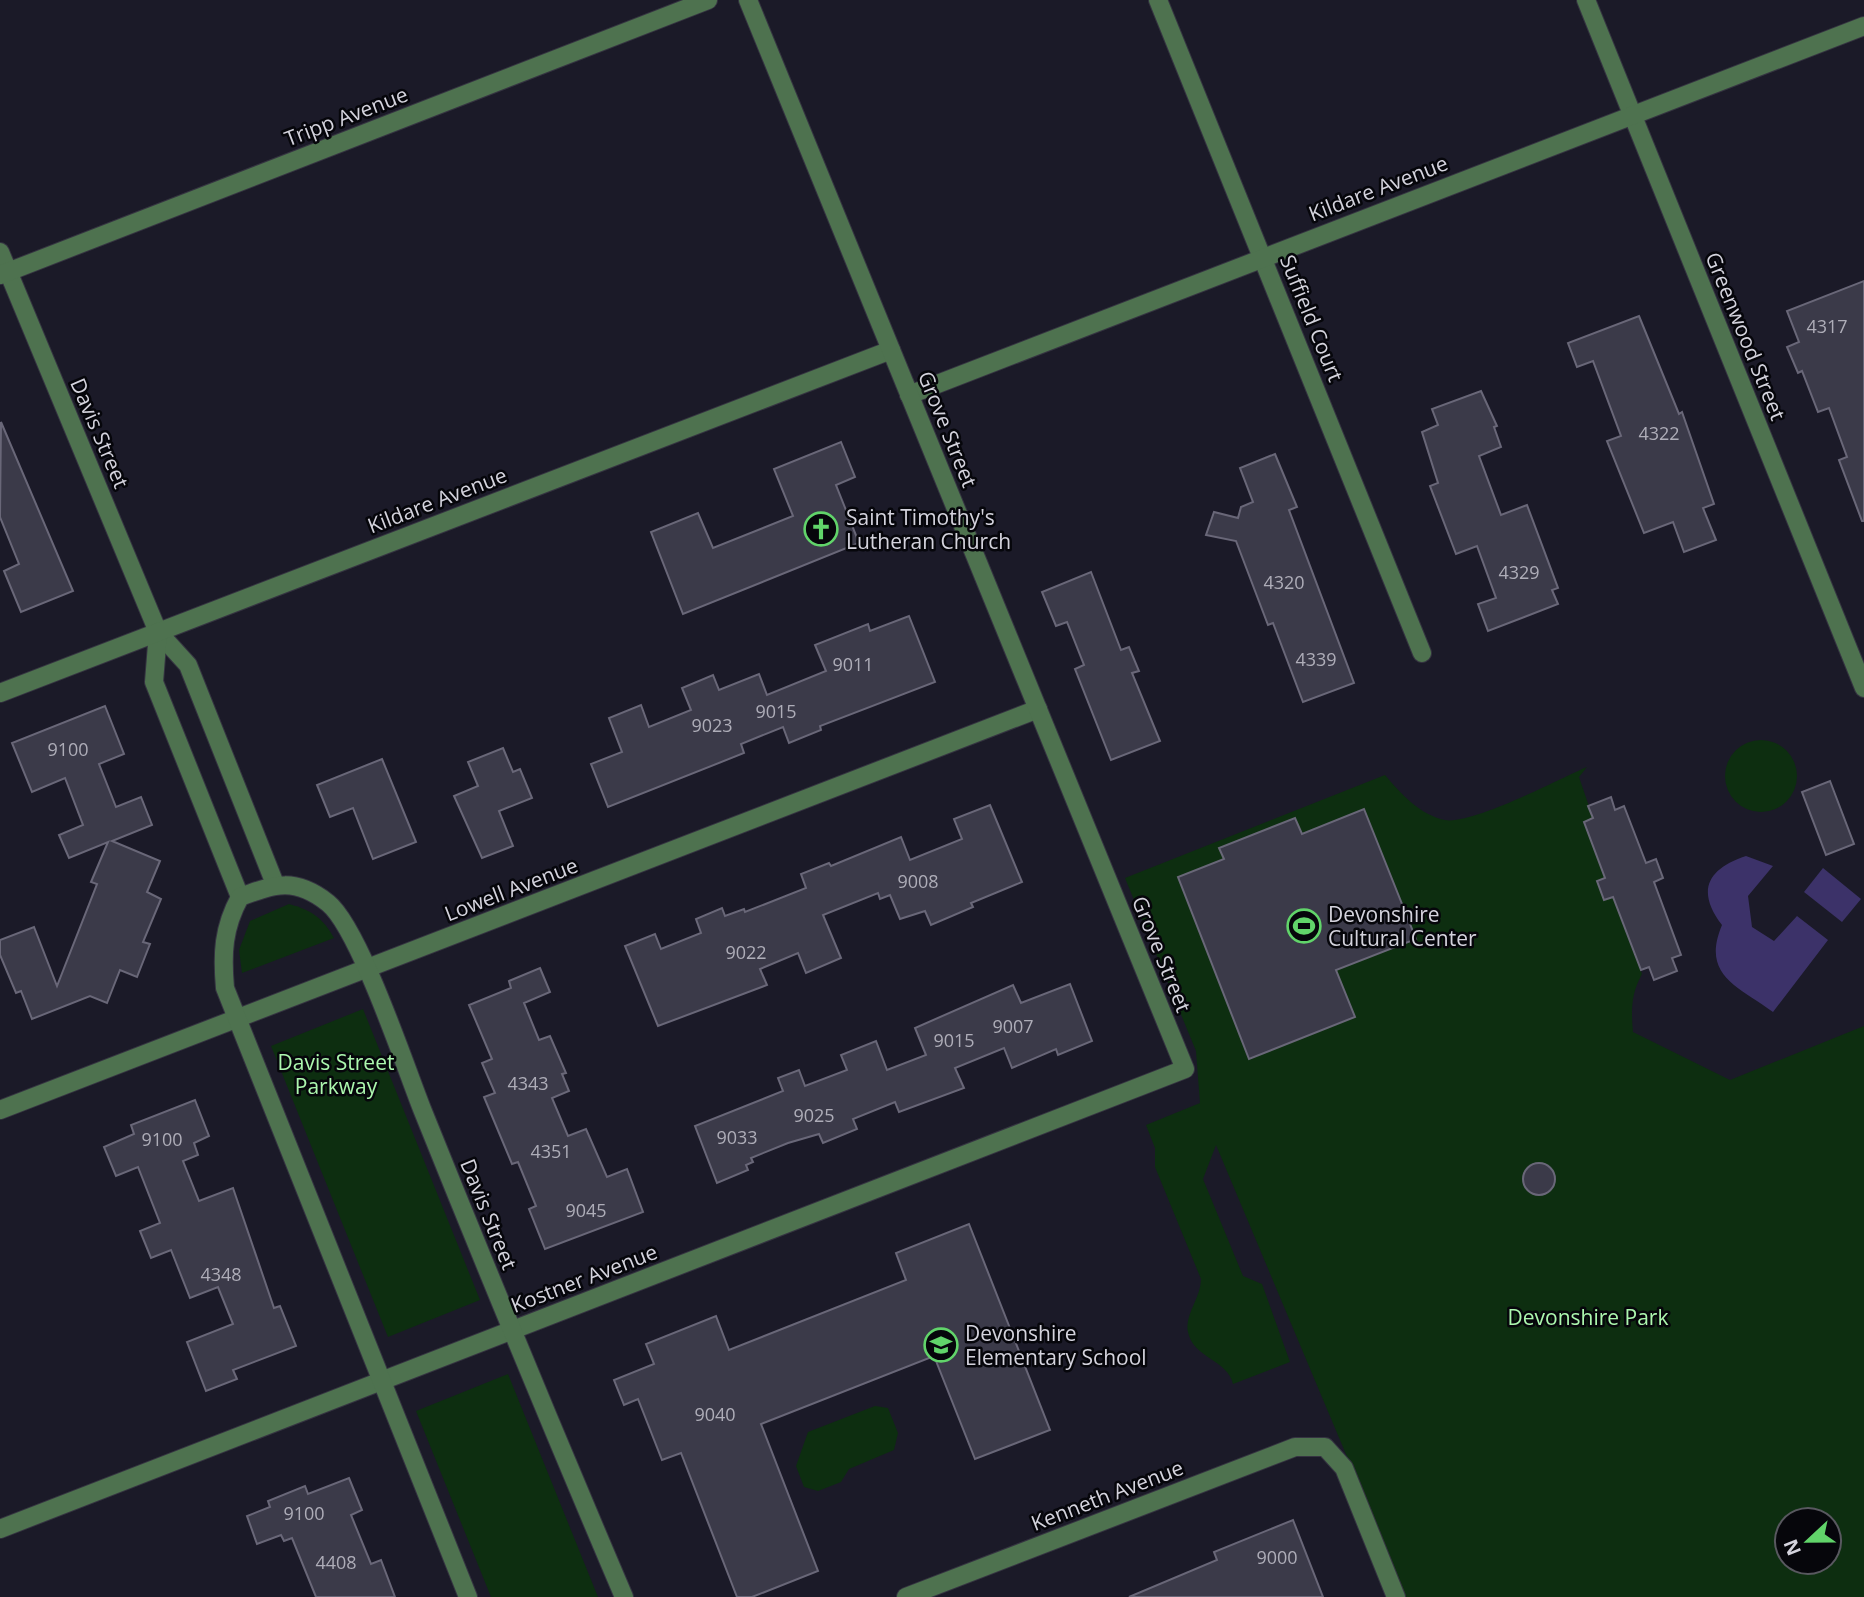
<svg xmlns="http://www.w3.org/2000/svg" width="1864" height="1597" viewBox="0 0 1864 1597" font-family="'Open Sans',sans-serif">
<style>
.green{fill:#0d2e10;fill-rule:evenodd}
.water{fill:#3c3269}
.building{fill:#3b3a49;stroke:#696778;stroke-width:2}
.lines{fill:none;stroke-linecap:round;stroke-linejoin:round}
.minor-casing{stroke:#353441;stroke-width:20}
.minor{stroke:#4e724f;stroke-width:18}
.labels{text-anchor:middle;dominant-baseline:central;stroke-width:5;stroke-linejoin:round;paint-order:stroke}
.number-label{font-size:18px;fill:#aeadb8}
.street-label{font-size:21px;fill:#d4d3dd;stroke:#06060b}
.poi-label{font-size:21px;fill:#d4d3dd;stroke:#06060b;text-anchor:start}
.park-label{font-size:21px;fill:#acf7ae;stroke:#06060b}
</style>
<rect width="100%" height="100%" fill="#1b1a28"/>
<g class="green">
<circle cx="1761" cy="776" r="36"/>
<path d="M 1587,767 L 1579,777 L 1593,818 L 1584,822 L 1605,878 L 1597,882 L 1604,900 L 1613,897 L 1642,974 C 1631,994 1631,1010 1633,1032 L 1730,1080 L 1864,1026 L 1864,1597 L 1406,1597 L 1216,1145 L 1203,1179 L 1243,1276 L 1262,1284 L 1290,1362 L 1233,1384 C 1228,1360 1193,1358 1188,1332 C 1184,1315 1201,1298 1201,1279 L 1155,1167 L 1155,1148 L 1146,1125 L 1200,1103 L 1196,1051 L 1125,878 L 1385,775 C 1401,794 1420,815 1445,820 C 1472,825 1559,779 1587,767 ZM 1787,1520 L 1829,1520 L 1829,1562 L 1787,1562 Z"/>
<path d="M 289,904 C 311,910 323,918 334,938 L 242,973 L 239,950 L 250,921 Z"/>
<path d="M 363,1009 L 480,1300 L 388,1337 L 271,1046 Z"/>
<path d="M 508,1374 L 598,1597 L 491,1597 L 416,1411 Z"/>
<path d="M 875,1406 L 888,1408 L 898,1433 L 894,1450 L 849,1469 L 841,1482 L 818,1491 L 804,1487 L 796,1466 L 808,1432 Z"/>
</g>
<g class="water">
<path d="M 1746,856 L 1773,866 L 1748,896 L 1752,927 L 1774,941 L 1797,916 L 1828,940 L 1773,1012 C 1737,986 1701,975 1722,925 C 1696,891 1707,869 1746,856 Z"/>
<path d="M 1823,868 L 1861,899 L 1842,922 L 1804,892 Z"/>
</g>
<g class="building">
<path d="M 1864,281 L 1864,521 L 1862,521 L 1839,460 L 1847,457 L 1829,408 L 1818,412 L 1802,371 L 1798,373 L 1787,347 L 1799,342 L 1787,311 Z"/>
<path d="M 1639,316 L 1679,414 L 1682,412 L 1714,504 L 1703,508 L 1716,540 L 1684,552 L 1673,522 L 1644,533 L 1607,441 L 1621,436 L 1593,361 L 1577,367 L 1568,343 Z"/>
<path d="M 1481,391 L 1497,426 L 1494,427 L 1501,447 L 1479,456 L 1501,515 L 1527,505 L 1558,588 L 1552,590 L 1558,604 L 1488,631 L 1478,604 L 1496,598 L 1477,546 L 1456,554 L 1430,486 L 1438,483 L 1422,432 L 1438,425 L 1432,409 Z"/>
<path d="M 1,422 L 73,591 L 21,612 L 4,571 L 19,564 L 0,517 Z"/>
<path d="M 841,442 L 855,477 L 836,485 L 859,543 L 683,614 L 651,532 L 698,513 L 713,548 L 793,516 L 774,469 Z"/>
<path d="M 1275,454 L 1297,507 L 1289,510 L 1354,683 L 1303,702 L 1273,623 L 1268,625 L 1236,541 L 1206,535 L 1214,512 L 1238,518 L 1241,507 L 1253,502 L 1240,468 Z"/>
<path d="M 1091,572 L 1121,650 L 1129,647 L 1139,671 L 1132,673 L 1160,741 L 1111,760 L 1075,669 L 1084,665 L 1067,622 L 1056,626 L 1042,592 Z"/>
<path d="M 909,616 L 935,682 L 820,726 L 821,730 L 789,743 L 783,727 L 741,744 L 744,753 L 608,807 L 591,764 L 622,752 L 609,718 L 641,705 L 649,727 L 691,710 L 682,688 L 713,675 L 719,690 L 759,674 L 767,695 L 826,671 L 815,645 L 868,624 L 870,631 Z"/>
<path d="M 105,706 L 124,754 L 99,764 L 116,807 L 141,797 L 152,825 L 112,841 L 160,861 L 147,892 L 161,899 L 143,942 L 150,944 L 137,977 L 120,970 L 107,1003 L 90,996 L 32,1019 L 21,991 L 16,993 L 0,955 L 0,940 L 34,927 L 57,986 L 97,884 L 91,882 L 108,842 L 69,858 L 59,835 L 83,825 L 65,778 L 32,792 L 12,743 Z"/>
<path d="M 503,748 L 513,772 L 520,769 L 532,798 L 499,811 L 513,846 L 482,858 L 454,796 L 478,786 L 468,762 Z"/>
<path d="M 382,759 L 416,842 L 373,859 L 353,808 L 330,817 L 317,785 Z"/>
<path d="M 1830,781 L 1854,844 L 1826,855 L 1802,792 Z"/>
<path d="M 1611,797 L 1615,810 L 1624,806 L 1646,863 L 1656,859 L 1663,878 L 1654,882 L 1681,955 L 1672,958 L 1677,971 L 1654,980 L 1649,967 L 1641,970 L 1613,897 L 1604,900 L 1597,881 L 1605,878 L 1584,822 L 1593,818 L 1588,806 Z"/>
<path d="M 990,805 L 1022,882 L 971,903 L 973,907 L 931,925 L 925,911 L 900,919 L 890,895 L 880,899 L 878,893 L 823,915 L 841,958 L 806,973 L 798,953 L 760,969 L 767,985 L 658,1026 L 625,946 L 655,934 L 661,949 L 701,933 L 696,919 L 722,908 L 725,916 L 744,909 L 745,912 L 806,888 L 801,874 L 829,863 L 831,866 L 901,837 L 910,860 L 962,839 L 954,819 Z"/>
<path d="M 1364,809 L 1416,939 L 1336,970 L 1355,1017 L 1249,1059 L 1178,877 L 1224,859 L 1219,848 L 1295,818 L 1302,834 Z"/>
<path d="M 540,968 L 550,992 L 524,1003 L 539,1040 L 550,1036 L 566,1073 L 562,1074 L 569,1091 L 552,1098 L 568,1136 L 586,1129 L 607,1177 L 627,1169 L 643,1212 L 545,1249 L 529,1209 L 536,1206 L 518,1162 L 512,1164 L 484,1097 L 495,1093 L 482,1063 L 492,1059 L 469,1005 L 511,988 L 509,981 Z"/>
<path d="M 1070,984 L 1092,1041 L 1058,1055 L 1056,1049 L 1012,1068 L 1004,1048 L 955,1068 L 964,1088 L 899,1112 L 895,1102 L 853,1119 L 857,1129 L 823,1143 L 819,1134 L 788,1143 L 751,1158 L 753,1162 L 746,1165 L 748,1170 L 717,1183 L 695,1126 L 783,1091 L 778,1078 L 799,1070 L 805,1086 L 847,1070 L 841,1055 L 876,1041 L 887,1070 L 926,1055 L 915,1028 L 1013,985 L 1021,1003 Z"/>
<path d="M 195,1100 L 209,1136 L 194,1143 L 198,1155 L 183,1161 L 199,1201 L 233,1188 L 274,1308 L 280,1306 L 296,1346 L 233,1370 L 237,1379 L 206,1391 L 187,1342 L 233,1324 L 218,1287 L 190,1298 L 171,1250 L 151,1258 L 140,1231 L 160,1223 L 138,1167 L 116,1176 L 104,1147 L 134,1134 L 131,1125 Z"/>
<circle cx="1539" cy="1179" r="16"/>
<path d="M 969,1224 L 1050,1430 L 975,1459 L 934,1356 L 761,1424 L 818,1571 L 752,1597 L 737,1597 L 681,1453 L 662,1460 L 638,1399 L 624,1405 L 614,1380 L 654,1364 L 646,1344 L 716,1316 L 729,1350 L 906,1280 L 896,1253 Z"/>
<path d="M 349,1478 L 362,1510 L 351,1515 L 371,1564 L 381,1560 L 395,1597 L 316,1597 L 292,1538 L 284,1541 L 281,1535 L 257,1544 L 247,1516 L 270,1507 L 268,1501 L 305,1486 L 308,1494 Z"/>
<path d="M 1293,1520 L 1323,1597 L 1129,1597 L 1217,1560 L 1214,1552 Z"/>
</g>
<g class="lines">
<defs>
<g id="minor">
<path d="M 1158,0 L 1422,653"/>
<path d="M 1586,0 L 1864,688"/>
<path d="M 0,252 L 158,632 L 188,665 L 275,884"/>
<path d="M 0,275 L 708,0"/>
<path d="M 909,395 L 1864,26"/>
<path d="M 158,632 L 154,682 L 240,897"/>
<path d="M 0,693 L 891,350"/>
<path d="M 0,1110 L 1038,709"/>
<path d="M 0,1529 L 1185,1069 L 748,0"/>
<path d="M 468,1597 L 225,988 C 222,954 223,928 240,897 C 275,884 295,877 328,903 C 359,928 405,1066 422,1109 C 488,1273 555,1435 624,1597"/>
<path d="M 906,1597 L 1295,1447 L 1325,1447 L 1344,1468 L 1396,1597"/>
</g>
</defs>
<use href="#minor" class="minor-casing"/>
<use href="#minor" class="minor"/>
</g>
<defs>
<symbol id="church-ring" viewBox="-11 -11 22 22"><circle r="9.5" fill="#06060b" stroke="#61d46a" stroke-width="1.5"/><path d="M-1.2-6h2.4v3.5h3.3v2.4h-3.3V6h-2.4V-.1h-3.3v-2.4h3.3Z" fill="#61d46a"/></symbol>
<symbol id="stadium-ring" viewBox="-11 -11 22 22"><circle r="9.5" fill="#06060b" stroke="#61d46a" stroke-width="1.5"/><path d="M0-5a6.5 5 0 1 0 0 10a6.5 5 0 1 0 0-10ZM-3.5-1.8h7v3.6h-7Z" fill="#61d46a"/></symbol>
<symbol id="school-ring" viewBox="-11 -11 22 22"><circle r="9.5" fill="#06060b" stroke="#61d46a" stroke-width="1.5"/><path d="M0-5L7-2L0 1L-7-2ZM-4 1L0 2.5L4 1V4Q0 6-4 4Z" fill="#61d46a"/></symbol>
</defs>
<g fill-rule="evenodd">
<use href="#church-ring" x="802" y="510" width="38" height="38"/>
<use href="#stadium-ring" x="1285" y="907" width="38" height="38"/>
<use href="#school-ring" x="922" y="1326" width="38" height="38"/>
</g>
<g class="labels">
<g class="number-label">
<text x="1827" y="326">4317</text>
<text x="1659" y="433">4322</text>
<text x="1519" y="572">4329</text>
<text x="1284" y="582">4320</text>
<text x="1316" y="659">4339</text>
<text x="853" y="664">9011</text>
<text x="776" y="711">9015</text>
<text x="712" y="725">9023</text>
<text x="68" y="749">9100</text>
<text x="918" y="881">9008</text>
<text x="746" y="952">9022</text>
<text x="1013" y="1026">9007</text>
<text x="954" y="1040">9015</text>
<text x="528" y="1083">4343</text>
<text x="814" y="1115">9025</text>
<text x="737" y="1137">9033</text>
<text x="162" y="1139">9100</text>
<text x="551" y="1151">4351</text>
<text x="586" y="1210">9045</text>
<text x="221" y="1274">4348</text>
<text x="715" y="1414">9040</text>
<text x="304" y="1513">9100</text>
<text x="1277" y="1557">9000</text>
<text x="336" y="1562">4408</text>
</g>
<g class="street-label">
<text transform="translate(346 116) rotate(-21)">Tripp Avenue</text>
<text transform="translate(1378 188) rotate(-21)">Kildare Avenue</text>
<text transform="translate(1312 318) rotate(68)">Suffield Court</text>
<text transform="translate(1746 336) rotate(68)">Greenwood Street</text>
<text transform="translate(948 429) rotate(68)">Grove Street</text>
<text transform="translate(100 433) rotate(67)">Davis Street</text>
<text transform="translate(437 500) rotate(-21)">Kildare Avenue</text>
<text transform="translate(511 889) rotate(-21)">Lowell Avenue</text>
<text transform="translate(1162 954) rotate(68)">Grove Street</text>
<text transform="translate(489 1214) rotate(68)">Davis Street</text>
<text transform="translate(584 1278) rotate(-21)">Kostner Avenue</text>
<text transform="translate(1107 1495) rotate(-21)">Kenneth Avenue</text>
</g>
<g class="poi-label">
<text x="846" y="517">Saint Timothy's<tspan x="846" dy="24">Lutheran Church</tspan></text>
<text x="1328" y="914">Devonshire<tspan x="1328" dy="24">Cultural Center</tspan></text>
<text x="965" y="1333">Devonshire<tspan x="965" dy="24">Elementary School</tspan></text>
</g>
<g class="park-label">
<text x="336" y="1062">Davis Street<tspan x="336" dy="24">Parkway</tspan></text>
<text x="1588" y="1317">Devonshire Park</text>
</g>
</g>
<g transform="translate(1808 1541) rotate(248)"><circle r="33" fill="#06060b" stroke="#58585f" stroke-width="2"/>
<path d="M0-5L12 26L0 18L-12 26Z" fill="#61d46a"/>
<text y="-10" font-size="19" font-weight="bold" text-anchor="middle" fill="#d4d3dd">N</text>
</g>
</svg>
